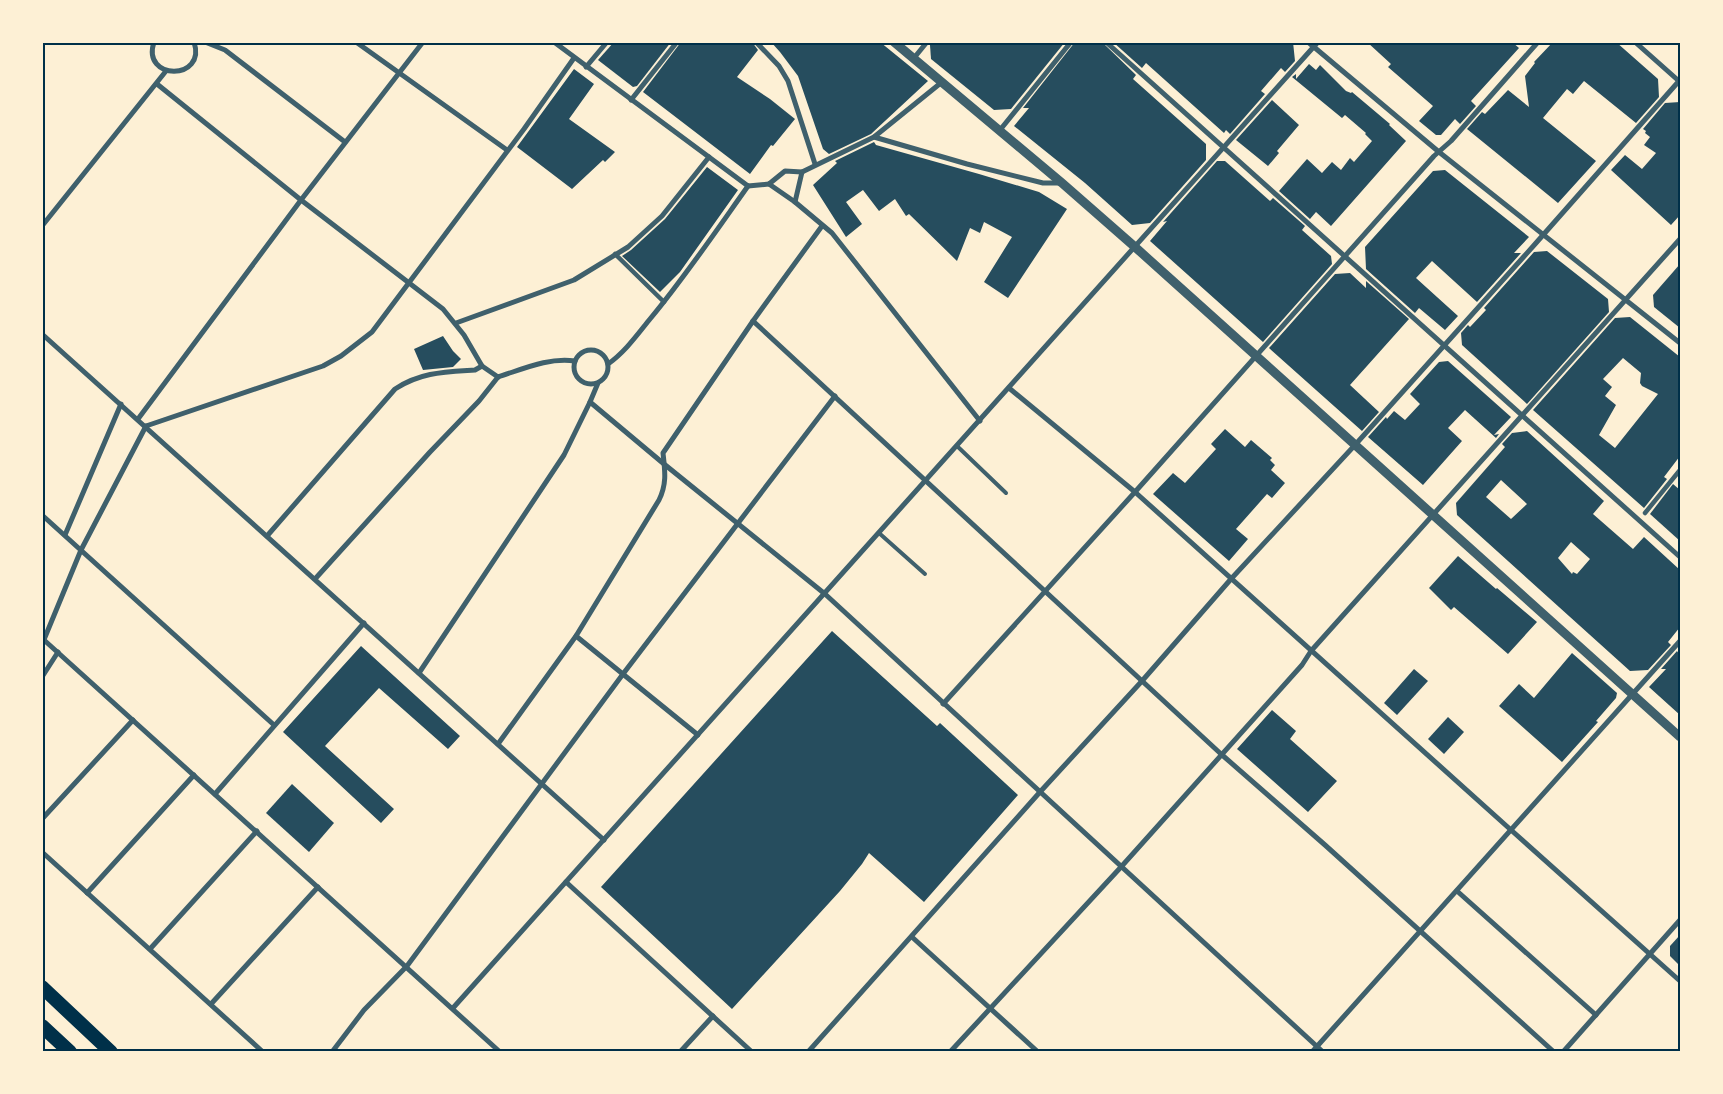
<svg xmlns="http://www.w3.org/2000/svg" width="1723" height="1094" viewBox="0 0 1723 1094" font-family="'Nunito Sans',sans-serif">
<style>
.building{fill:#264d5e;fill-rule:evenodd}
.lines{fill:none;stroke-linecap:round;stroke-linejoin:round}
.service{stroke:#3f606c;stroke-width:4}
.pedestrian{stroke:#3f606c;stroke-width:4.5}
.minor{stroke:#3f606c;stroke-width:5}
.tertiary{stroke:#3f606c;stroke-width:9}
.trunk{stroke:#003049;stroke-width:14}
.neatline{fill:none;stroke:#003049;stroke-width:2}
</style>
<rect width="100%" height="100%" fill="#fdf0d5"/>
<g class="building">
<path d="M 614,42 L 671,42 L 637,86 L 633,87 L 598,60 Z"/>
<path d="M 681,42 L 752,42 L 758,50 L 737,77 L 770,99 L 795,119 L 773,146 L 771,145 L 750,174 L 643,92 Z"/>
<path d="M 771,42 L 880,42 L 928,81 L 871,134 L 829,154 L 823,149 L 798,76 L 780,52 Z"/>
<path d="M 931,42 L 1065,42 L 1011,109 L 994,110 L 931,59 L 930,45 Z"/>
<path d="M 1075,42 L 1102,42 L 1136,75 L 1133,79 L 1206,144 L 1206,160 L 1150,223 L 1132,225 L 1085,183 L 1014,126 L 1029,108 L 1023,108 Z"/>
<path d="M 1113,42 L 1293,42 L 1295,61 L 1285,72 L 1281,68 L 1261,91 L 1265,94 L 1230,134 L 1226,130 L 1224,133 L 1146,63 L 1142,68 Z"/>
<path d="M 1367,42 L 1512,42 L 1519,48 L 1471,101 L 1476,106 L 1460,124 L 1455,119 L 1441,135 L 1436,135 L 1419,121 L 1433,106 L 1388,67 L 1391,64 Z"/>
<path d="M 1553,42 L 1616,42 L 1658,79 L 1659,97 L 1636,123 L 1584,81 L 1573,94 L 1567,89 L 1543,118 L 1596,161 L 1558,203 L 1467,129 L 1482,112 L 1485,114 L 1508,90 L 1529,107 L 1525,76 L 1535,63 L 1534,62 Z"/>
<path d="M 1309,64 L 1316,70 L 1320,65 L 1346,91 L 1351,93 L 1352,92 L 1390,124 L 1389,125 L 1406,141 L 1331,226 L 1316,212 L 1310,219 L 1279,191 L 1307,159 L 1322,173 L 1332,162 L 1341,170 L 1350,158 L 1354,162 L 1372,141 L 1365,134 L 1366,133 L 1345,115 L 1342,118 L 1292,77 L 1296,74 L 1296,79 Z"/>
<path d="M 574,69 L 594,84 L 569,119 L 615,152 L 605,162 L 603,160 L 572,189 L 517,147 Z"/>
<path d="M 1272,100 L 1299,125 L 1277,151 L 1279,153 L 1268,166 L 1236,140 Z"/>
<path d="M 1680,102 L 1680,215 L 1671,225 L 1611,170 L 1625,155 L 1642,169 L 1656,153 L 1644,145 L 1650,137 L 1645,133 L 1646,131 L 1643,129 L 1665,103 Z"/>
<path d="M 874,142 L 876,145 L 979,174 L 1039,192 L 1067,209 L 1008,298 L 984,282 L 1012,237 L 984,222 L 980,233 L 970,228 L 957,261 L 909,214 L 906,216 L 895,199 L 879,211 L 863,190 L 846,202 L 862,224 L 846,237 L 813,185 L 837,163 L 835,161 Z"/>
<path d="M 1217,161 L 1225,161 L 1270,201 L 1273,198 L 1305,226 L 1302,230 L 1331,256 L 1332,264 L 1263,342 L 1150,241 L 1167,221 L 1163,222 Z"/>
<path d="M 707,167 L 738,190 L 680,272 L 660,292 L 622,256 L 631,250 L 665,219 Z"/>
<path d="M 1445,170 L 1529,237 L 1514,253 L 1521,253 L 1477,302 L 1432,261 L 1416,278 L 1458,316 L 1445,330 L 1419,308 L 1415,313 L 1366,269 L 1365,247 L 1433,171 Z"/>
<path d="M 1547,251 L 1608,299 L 1609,312 L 1527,404 L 1462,345 L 1461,333 L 1468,325 L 1470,327 L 1486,310 L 1484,308 L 1534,252 Z"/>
<path d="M 1680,264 L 1680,328 L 1654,307 L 1653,295 Z"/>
<path d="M 1350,273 L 1366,288 L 1366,281 L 1409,319 L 1350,385 L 1379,412 L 1362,431 L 1269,348 L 1335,274 Z"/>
<path d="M 1630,317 L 1680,357 L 1680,456 L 1664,477 L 1667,479 L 1644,508 L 1533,410 L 1615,318 ZM 1623,358 L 1641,373 L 1640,383 L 1642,386 L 1658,394 L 1615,448 L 1599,435 L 1616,405 L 1605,396 L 1612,387 L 1603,379 Z"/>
<path d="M 443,336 L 453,351 L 461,359 L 453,367 L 423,370 L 414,349 Z"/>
<path d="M 1448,361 L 1511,417 L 1494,435 L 1499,434 L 1496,438 L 1465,410 L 1448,428 L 1462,441 L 1423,485 L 1368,437 L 1386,417 L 1387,419 L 1394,411 L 1405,420 L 1420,404 L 1410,394 L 1439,362 Z"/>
<path d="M 1225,429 L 1245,447 L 1251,440 L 1272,458 L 1270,460 L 1275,465 L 1271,470 L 1285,483 L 1272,498 L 1267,494 L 1236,529 L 1248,539 L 1229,561 L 1153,494 L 1173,473 L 1185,483 L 1216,449 L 1211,444 Z"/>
<path d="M 1527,431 L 1604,501 L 1593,514 L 1633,549 L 1644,537 L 1680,570 L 1680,627 L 1668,642 L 1671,645 L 1648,670 L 1630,671 L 1457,515 L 1456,503 L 1505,447 L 1502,444 L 1512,433 ZM 1501,480 L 1527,504 L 1511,519 L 1486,497 ZM 1571,542 L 1590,559 L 1577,574 L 1573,572 L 1572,574 L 1558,558 Z"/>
<path d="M 1673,484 L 1680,490 L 1680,541 L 1650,514 Z"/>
<path d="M 1458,556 L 1496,589 L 1497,588 L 1537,622 L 1508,654 L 1454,607 L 1451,610 L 1429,588 Z"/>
<path d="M 832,631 L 937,726 L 940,723 L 1018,795 L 924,902 L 869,853 L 862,864 L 840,891 L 732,1009 L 601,887 Z"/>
<path d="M 361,646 L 460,736 L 448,749 L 379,688 L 325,746 L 394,809 L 381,823 L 283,732 Z"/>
<path d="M 1677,651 L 1679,654 L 1680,653 L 1680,715 L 1649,687 L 1666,669 L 1661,669 Z"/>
<path d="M 1572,653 L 1617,693 L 1616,698 L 1596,721 L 1598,722 L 1562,762 L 1499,706 L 1519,684 L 1534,698 Z"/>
<path d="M 1414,669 L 1428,681 L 1397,715 L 1384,703 Z"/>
<path d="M 1272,710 L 1296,731 L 1290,739 L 1337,781 L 1308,812 L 1237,749 Z"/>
<path d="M 1448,717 L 1464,732 L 1444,754 L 1428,739 Z"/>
<path d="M 292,784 L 334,823 L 309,852 L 266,813 Z"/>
<path d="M 1680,935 L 1680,966 L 1670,956 L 1670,946 Z"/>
</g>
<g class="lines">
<g class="service">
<path d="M 957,446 L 1006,493"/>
<path d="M 879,533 L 925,574"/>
</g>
<g class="pedestrian">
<path d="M 615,254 L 664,302"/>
<path d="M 1645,513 L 1680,470"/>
</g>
<g class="minor">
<path d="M 154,42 C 141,81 207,81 194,42"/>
<path d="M 205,42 L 225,50 L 345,142"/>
<path d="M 356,42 L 507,150"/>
<path d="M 554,42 L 748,186"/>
<path d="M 756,42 L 779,66 L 788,81 L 815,164"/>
<path d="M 1106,42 L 1680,557"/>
<path d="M 1308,42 L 1439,152 L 1680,343"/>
<path d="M 1635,42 L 1680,82"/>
<path d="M 914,58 L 927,42"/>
<path d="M 586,67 L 607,42"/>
<path d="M 157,84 L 301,200 L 443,309 L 464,335 L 482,366 L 498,377"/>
<path d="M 631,100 L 677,42"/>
<path d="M 1000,130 L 1071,42"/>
<path d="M 874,137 L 967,164 L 1043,183 L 1062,183"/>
<path d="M 769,184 L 795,202 L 832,233 L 980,421"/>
<path d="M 748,186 L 769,184 L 785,171 L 802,172 L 874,137 L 942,82"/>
<path d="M 795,202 L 802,172"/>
<path d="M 42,226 L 166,71"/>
<path d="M 753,321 L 1221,754 L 1325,845 L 1554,1052"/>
<path d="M 456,323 L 574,280 L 628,247 L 662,216 L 709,157"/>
<path d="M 42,334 L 604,840"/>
<circle cx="591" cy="367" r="17"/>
<path d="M 608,364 C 625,352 637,335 650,319 C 685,277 716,231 748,186"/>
<path d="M 498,377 C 523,369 549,357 575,361"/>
<path d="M 1009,388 L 1135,492 L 1511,830 L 1680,981"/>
<path d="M 590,402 L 664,464 L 825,594 L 1323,1052"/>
<path d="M 138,419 L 301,200 L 423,42"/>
<path d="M 146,426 L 323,366 L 341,356 L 372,332 L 524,129 L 574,58"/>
<path d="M 42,515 L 274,725"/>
<path d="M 65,535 L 121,404"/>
<path d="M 267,536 L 395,389 C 421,372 445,372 475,370 L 482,366"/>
<path d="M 315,579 L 430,452 L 479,401 L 498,377"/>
<path d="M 576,636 L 698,735"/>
<path d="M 44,640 L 500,1052"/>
<path d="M 43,642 L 81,550 L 146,426"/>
<path d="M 419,673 L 564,455 L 590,402 L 598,383"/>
<path d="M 42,677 L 58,652"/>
<path d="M 943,704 L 1135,492 L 1434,156 L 1451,141 L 1538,42"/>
<path d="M 498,744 L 576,636 L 659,500 C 667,484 665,471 663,453 L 753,321 L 822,226"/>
<path d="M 215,794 L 364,623"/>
<path d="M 42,819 L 133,720"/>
<path d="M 42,852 L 263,1052"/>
<path d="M 566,882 L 752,1052"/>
<path d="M 1457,891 L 1596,1015"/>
<path d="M 87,893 L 194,775"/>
<path d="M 912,937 L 1038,1052"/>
<path d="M 150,949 L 257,831"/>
<path d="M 211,1004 L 318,887"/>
<path d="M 453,1008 L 1318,42"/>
<path d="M 332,1052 L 364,1010 L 407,966 L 623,674 L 835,396"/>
<path d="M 680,1052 L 713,1016"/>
<path d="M 808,1052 L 1040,792 L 1142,681 L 1231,579 L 1355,445 L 1536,243 L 1679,81"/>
<path d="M 950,1052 L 1121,867 L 1302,665 L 1311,651 L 1680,239"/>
<path d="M 1312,1052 L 1680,641"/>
<path d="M 1563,1052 L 1680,920"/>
</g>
<path class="tertiary" d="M 894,42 L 1062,183 L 1135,247 L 1680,737"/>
<g class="trunk">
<path d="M 42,987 L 111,1052"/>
<path d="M 42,1026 L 70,1052"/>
</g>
</g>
<rect width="1723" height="1094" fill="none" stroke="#fdf0d5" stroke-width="88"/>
<rect x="44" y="44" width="1635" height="1006" class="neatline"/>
</svg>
